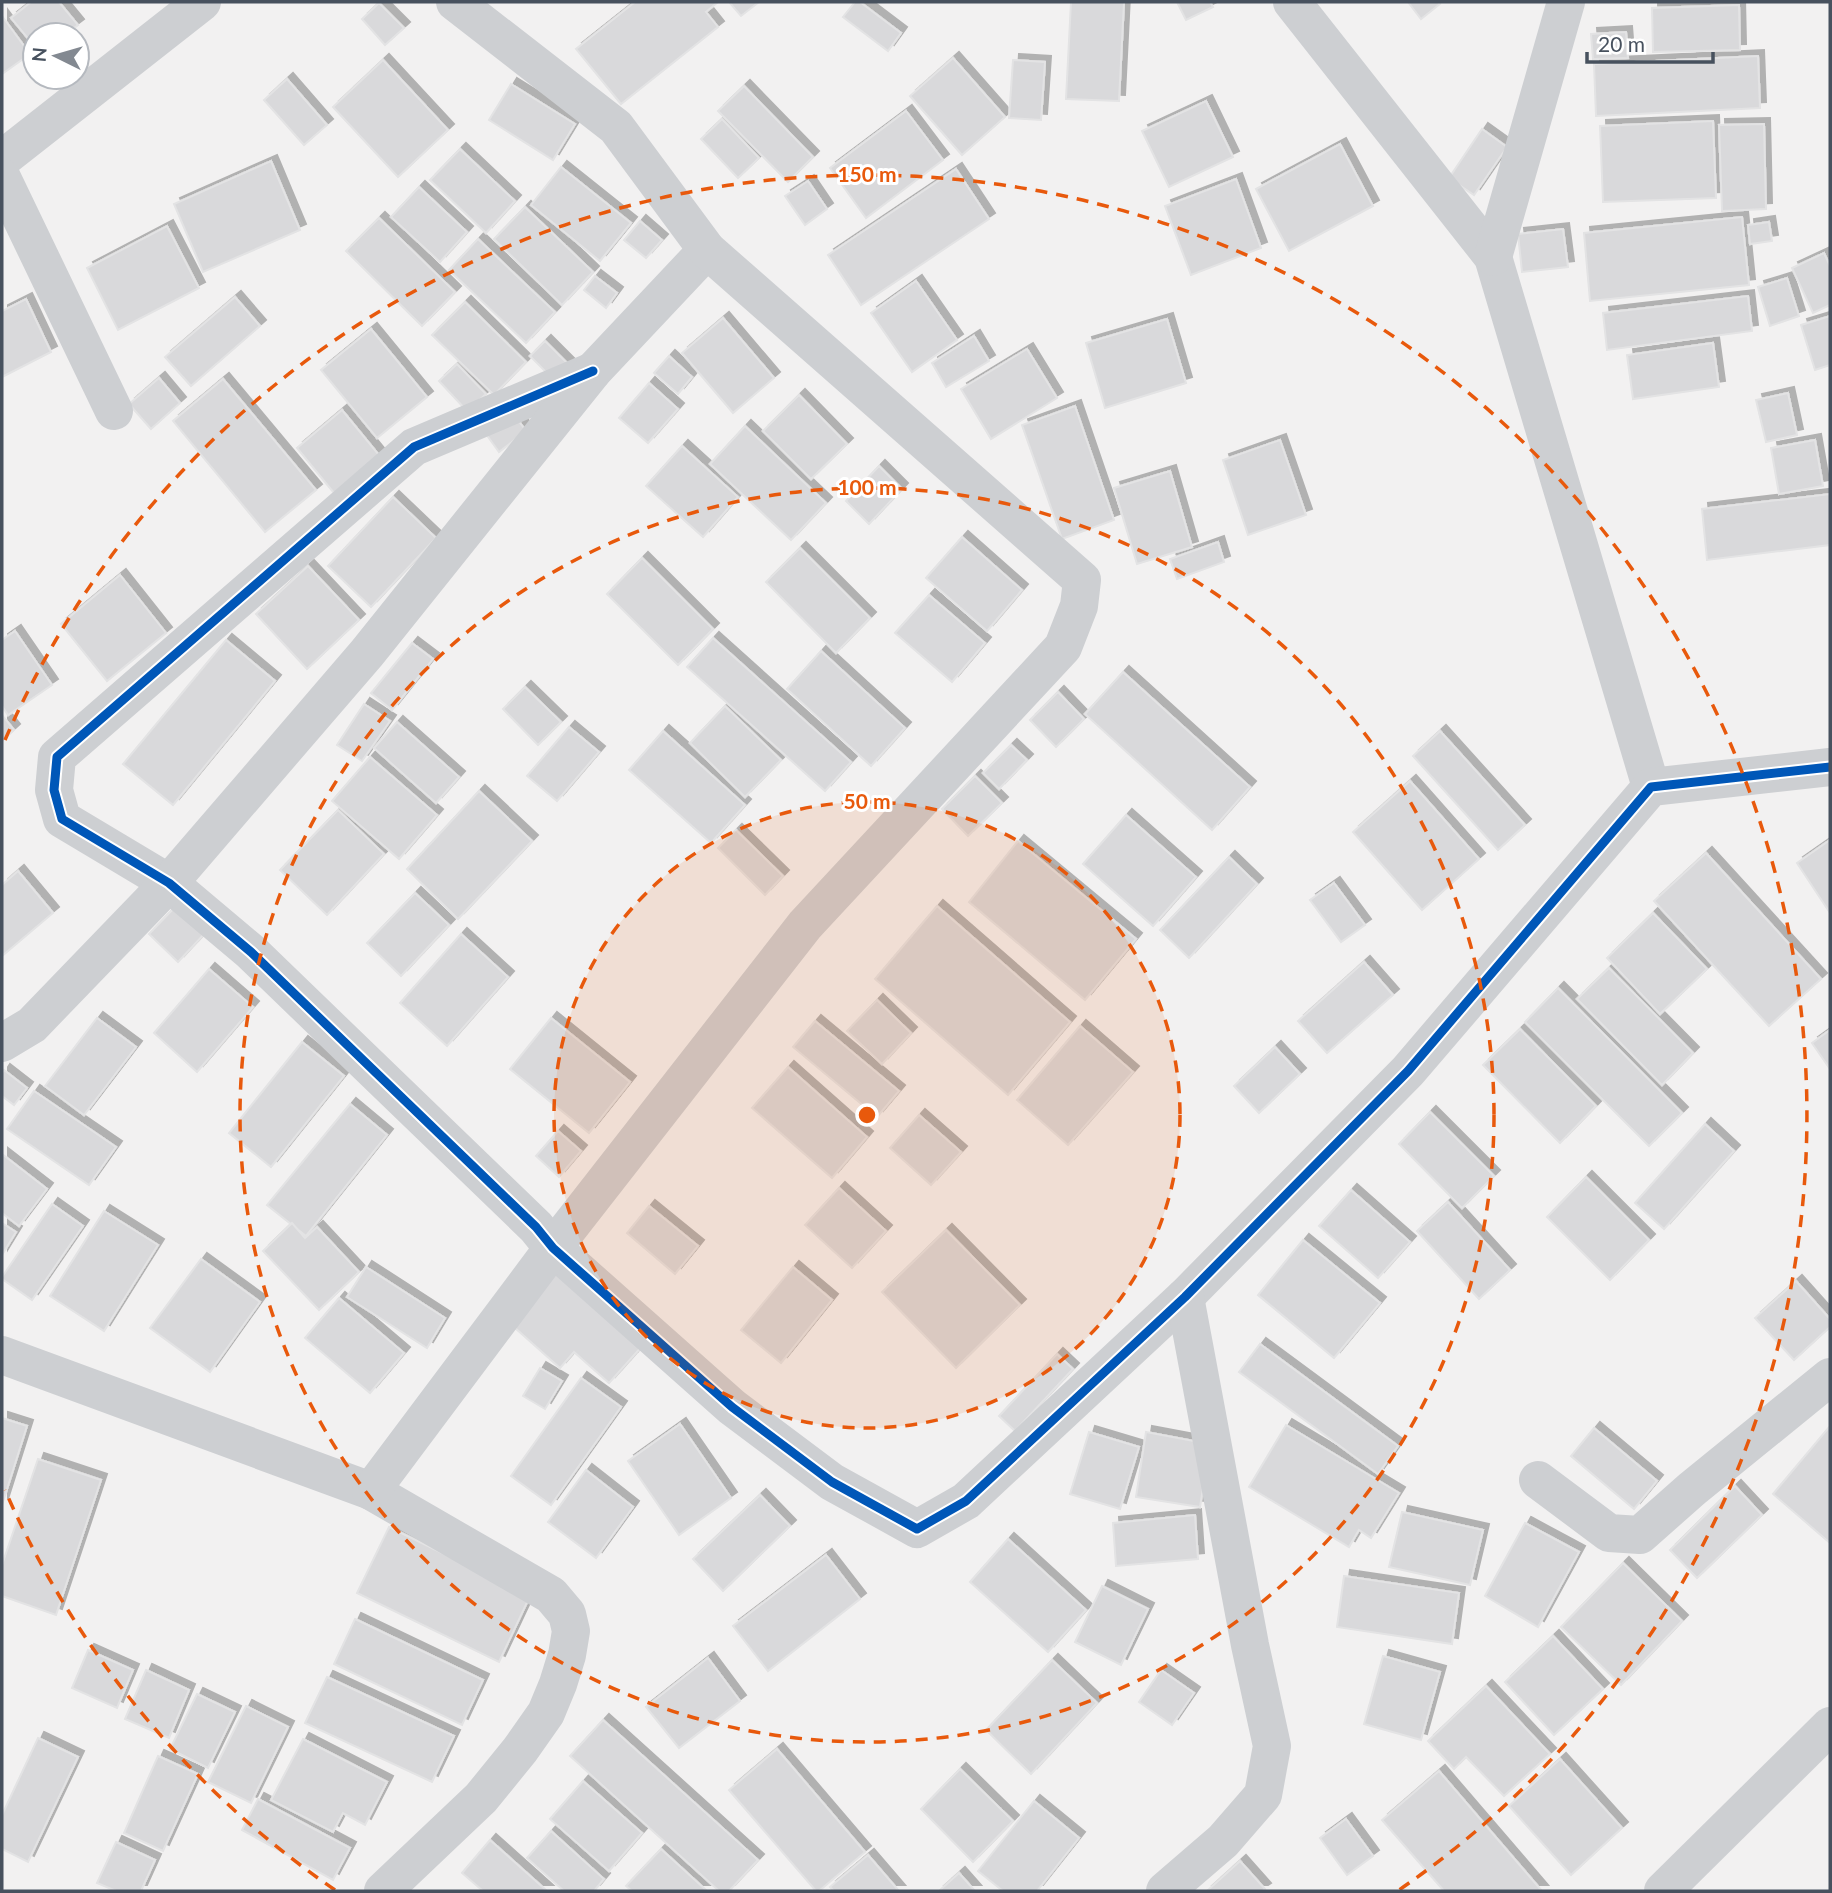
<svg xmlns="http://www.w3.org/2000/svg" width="1832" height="1893" viewBox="0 0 1832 1893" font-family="Lato,sans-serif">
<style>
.building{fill:#d9d9db;stroke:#e3e3e4;stroke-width:2;filter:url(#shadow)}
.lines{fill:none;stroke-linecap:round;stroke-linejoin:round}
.street{stroke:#cdcfd2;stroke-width:38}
.cycleway-casing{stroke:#fff;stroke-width:13}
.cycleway{stroke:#0057b8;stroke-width:9}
.ring{fill:none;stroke:#e8590c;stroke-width:3.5;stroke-dasharray:12 9}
.centre{fill:#e8590c;stroke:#fff;stroke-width:3.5}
.ring-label{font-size:21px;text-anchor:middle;font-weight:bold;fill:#e8590c;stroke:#fff;stroke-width:6;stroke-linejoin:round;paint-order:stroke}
</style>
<defs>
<filter id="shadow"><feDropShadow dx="6" dy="-6" stdDeviation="0" flood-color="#0004"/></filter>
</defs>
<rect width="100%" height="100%" fill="#f2f1f1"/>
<g class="building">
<path d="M 31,2 L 59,2 L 78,25 L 65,35 L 35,35 L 35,47 L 11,18 Z"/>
<path d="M 635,2 L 718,2 L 706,12 L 718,27 L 621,104 L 576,49 Z"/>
<path d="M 729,2 L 759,2 L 741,16 Z"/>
<path d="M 855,2 L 860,2 L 901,33 L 888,51 L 843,17 Z"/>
<path d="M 1071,2 L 1124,2 L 1119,101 L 1066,99 Z"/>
<path d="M 1177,2 L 1210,2 L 1213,7 L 1186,20 Z"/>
<path d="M 1408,2 L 1438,2 L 1440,4 L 1421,19 Z"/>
<path d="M 379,3 L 404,28 L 385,45 L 362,19 Z"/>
<path d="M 1739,5 L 1740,50 L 1653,52 L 1652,8 Z"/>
<path d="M 2,16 L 30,54 L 2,74 Z"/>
<path d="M 1626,32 L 1628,58 L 1593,59 L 1591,34 Z"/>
<path d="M 1758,56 L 1760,108 L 1596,116 L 1594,64 Z"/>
<path d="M 953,58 L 1005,117 L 962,155 L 910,96 Z"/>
<path d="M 383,60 L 448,130 L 398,177 L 333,107 Z"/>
<path d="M 1013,60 L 1045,62 L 1041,120 L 1009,118 Z"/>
<path d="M 287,79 L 327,125 L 304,145 L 264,100 Z"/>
<path d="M 511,84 L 575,124 L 553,160 L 489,120 Z"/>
<path d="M 744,86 L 813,157 L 788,182 L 718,111 Z"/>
<path d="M 1206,101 L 1233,157 L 1169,187 L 1142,131 Z"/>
<path d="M 906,111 L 943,160 L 866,218 L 830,168 Z"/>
<path d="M 722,119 L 759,158 L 738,178 L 701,139 Z"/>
<path d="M 1713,121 L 1716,198 L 1603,202 L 1600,126 Z"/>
<path d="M 1764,124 L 1766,209 L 1722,211 L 1719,125 Z"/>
<path d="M 1482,129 L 1507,147 L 1474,195 L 1449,178 Z"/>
<path d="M 1340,144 L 1373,206 L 1289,251 L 1256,189 Z"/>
<path d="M 460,149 L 515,201 L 486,233 L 430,180 Z"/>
<path d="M 271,161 L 300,230 L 203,272 L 174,204 Z"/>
<path d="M 561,167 L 631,223 L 600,261 L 531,205 Z"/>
<path d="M 956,169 L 989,219 L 861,305 L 828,255 Z"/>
<path d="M 1236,179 L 1261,248 L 1191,275 L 1165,206 Z"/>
<path d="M 808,181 L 827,209 L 805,225 L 785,196 Z"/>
<path d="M 419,187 L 467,232 L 440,262 L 391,217 Z"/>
<path d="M 525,207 L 593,272 L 562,305 L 494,239 Z"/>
<path d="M 1742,217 L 1749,285 L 1590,301 L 1584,233 Z"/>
<path d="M 379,218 L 455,292 L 422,326 L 346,251 Z"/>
<path d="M 640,221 L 662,240 L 646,258 L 624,240 Z"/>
<path d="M 1769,222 L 1772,241 L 1750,244 L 1748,225 Z"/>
<path d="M 167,226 L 199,288 L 118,330 L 87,268 Z"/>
<path d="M 1563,229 L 1568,267 L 1522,272 L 1518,234 Z"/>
<path d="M 478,239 L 555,312 L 526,343 L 449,270 Z"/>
<path d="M 1824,253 L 1830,266 L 1830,305 L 1813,313 L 1792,268 Z"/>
<path d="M 595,276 L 617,293 L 606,308 L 584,290 Z"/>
<path d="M 1787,278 L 1799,316 L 1770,326 L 1758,287 Z"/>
<path d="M 916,281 L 957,340 L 912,372 L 871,313 Z"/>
<path d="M 1748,296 L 1752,331 L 1607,350 L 1603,313 Z"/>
<path d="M 235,297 L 260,326 L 191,386 L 165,357 Z"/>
<path d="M 26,299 L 51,352 L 2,377 L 2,311 Z"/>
<path d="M 465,302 L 526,362 L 494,395 L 432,335 Z"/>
<path d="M 1830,316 L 1830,365 L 1815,370 L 1801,325 Z"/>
<path d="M 723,318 L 774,378 L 733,413 L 682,353 Z"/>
<path d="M 1167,319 L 1186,383 L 1105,408 L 1086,343 Z"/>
<path d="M 371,329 L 427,397 L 377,438 L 321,370 Z"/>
<path d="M 974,336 L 989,361 L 946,387 L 932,363 Z"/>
<path d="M 545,341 L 568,364 L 553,379 L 530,356 Z"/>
<path d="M 1713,343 L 1719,387 L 1633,399 L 1627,355 Z"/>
<path d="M 1027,349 L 1057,398 L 991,439 L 961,389 Z"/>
<path d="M 669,356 L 692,377 L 678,394 L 654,373 Z"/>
<path d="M 457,364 L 486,394 L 467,411 L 439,381 Z"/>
<path d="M 159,378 L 180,403 L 151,429 L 129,404 Z"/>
<path d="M 223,379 L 316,490 L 265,532 L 173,421 Z"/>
<path d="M 649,383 L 678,409 L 648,443 L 619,418 Z"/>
<path d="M 1788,393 L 1797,435 L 1766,442 L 1756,400 Z"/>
<path d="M 799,395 L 847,444 L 811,479 L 763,431 Z"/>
<path d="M 1075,406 L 1114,520 L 1062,539 L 1022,425 Z"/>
<path d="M 342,410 L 379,455 L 334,493 L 297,448 Z"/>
<path d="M 513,413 L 526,431 L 499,452 L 486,434 Z"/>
<path d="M 745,426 L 826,503 L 791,540 L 710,464 Z"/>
<path d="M 1280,440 L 1306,515 L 1248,535 L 1223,460 Z"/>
<path d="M 1815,440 L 1823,486 L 1779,494 L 1771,448 Z"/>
<path d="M 682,446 L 738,497 L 703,537 L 646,486 Z"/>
<path d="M 879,466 L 902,489 L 869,524 L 846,501 Z"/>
<path d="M 1170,471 L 1192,547 L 1137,564 L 1114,488 Z"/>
<path d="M 1830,494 L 1830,545 L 1707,560 L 1702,509 Z"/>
<path d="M 393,497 L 436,538 L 371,607 L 328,566 Z"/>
<path d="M 962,537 L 1022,590 L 987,631 L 926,578 Z"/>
<path d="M 1218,542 L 1224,562 L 1177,579 L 1170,559 Z"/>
<path d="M 800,548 L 870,618 L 836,653 L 766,582 Z"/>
<path d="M 642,558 L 713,629 L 678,665 L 607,594 Z"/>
<path d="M 308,566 L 359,620 L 307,669 L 256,614 Z"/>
<path d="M 120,575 L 166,633 L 107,681 L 61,624 Z"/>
<path d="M 929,595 L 985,643 L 952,682 L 895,633 Z"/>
<path d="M 15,631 L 52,685 L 8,715 L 2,706 L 2,640 Z"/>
<path d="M 713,638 L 851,762 L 825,791 L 687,667 Z"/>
<path d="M 226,640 L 275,681 L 173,805 L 123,764 Z"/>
<path d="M 412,643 L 433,659 L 392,710 L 371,693 Z"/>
<path d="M 821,651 L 905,728 L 871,766 L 787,689 Z"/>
<path d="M 1123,672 L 1250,787 L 1212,830 L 1085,714 Z"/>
<path d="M 525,687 L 561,722 L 538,745 L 503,709 Z"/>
<path d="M 1058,692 L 1084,719 L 1056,747 L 1030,720 Z"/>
<path d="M 364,704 L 390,721 L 362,761 L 337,745 Z"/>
<path d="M 725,706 L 781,760 L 745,797 L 690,743 Z"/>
<path d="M 2,715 L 14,730 L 2,741 Z"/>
<path d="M 397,722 L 459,777 L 436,803 L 374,748 Z"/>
<path d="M 569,727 L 599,752 L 557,801 L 527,776 Z"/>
<path d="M 663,731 L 745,805 L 711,843 L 629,770 Z"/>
<path d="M 1440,731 L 1525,825 L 1498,850 L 1413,756 Z"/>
<path d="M 1011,745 L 1027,760 L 999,789 L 983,773 Z"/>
<path d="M 370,757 L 437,815 L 399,859 L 332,801 Z"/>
<path d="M 975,776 L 1002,803 L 968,836 L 942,809 Z"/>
<path d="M 1410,781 L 1479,859 L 1422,910 L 1353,832 Z"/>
<path d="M 479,791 L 532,841 L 458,919 L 407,869 Z"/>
<path d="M 338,810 L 384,854 L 327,915 L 280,870 Z"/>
<path d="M 1126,815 L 1196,877 L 1153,926 L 1083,864 Z"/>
<path d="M 736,830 L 783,876 L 765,895 L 718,848 Z"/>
<path d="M 1830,840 L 1830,913 L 1797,863 Z"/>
<path d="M 1018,841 L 1136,939 L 1085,1000 L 969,902 Z"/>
<path d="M 1706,853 L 1821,979 L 1769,1026 L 1654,901 Z"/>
<path d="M 1229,857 L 1257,884 L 1189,958 L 1160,930 Z"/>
<path d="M 18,871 L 53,913 L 2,956 L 2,885 Z"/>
<path d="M 1334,883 L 1365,925 L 1341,942 L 1310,900 Z"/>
<path d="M 415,893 L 449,925 L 401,976 L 367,943 Z"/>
<path d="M 178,904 L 207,931 L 178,962 L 149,934 Z"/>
<path d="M 937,906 L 1070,1022 L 1008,1095 L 875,979 Z"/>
<path d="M 1653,913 L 1707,969 L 1660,1014 L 1607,958 Z"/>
<path d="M 461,934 L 508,977 L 447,1046 L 400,1003 Z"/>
<path d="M 1364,962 L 1393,995 L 1327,1053 L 1298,1021 Z"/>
<path d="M 1609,968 L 1693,1053 L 1662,1085 L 1577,999 Z"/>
<path d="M 209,969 L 253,1007 L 197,1072 L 154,1033 Z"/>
<path d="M 1558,988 L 1682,1113 L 1649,1146 L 1525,1022 Z"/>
<path d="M 877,1000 L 911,1033 L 882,1064 L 847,1031 Z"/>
<path d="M 97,1018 L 136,1047 L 84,1115 L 45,1086 Z"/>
<path d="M 551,1018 L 630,1082 L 589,1133 L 510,1069 Z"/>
<path d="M 815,1021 L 899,1091 L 877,1117 L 793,1047 Z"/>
<path d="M 1080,1026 L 1133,1072 L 1068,1145 L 1017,1100 Z"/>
<path d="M 1520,1029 L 1596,1106 L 1560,1143 L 1483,1065 Z"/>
<path d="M 1830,1030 L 1830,1069 L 1812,1043 Z"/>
<path d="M 302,1042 L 344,1076 L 271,1167 L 229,1133 Z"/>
<path d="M 1275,1047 L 1300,1074 L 1259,1113 L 1234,1086 Z"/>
<path d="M 788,1067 L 867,1137 L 832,1178 L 752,1108 Z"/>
<path d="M 4,1070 L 27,1088 L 14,1105 L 2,1096 L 2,1073 Z"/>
<path d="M 34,1091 L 116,1147 L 89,1185 L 7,1129 Z"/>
<path d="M 350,1104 L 387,1135 L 306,1236 L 267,1205 Z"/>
<path d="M 1430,1112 L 1494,1176 L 1462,1208 L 1399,1144 Z"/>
<path d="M 919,1115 L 961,1152 L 931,1185 L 890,1148 Z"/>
<path d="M 1705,1124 L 1734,1151 L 1664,1229 L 1635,1203 Z"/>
<path d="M 558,1131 L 581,1151 L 559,1177 L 536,1156 Z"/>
<path d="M 2,1154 L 47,1189 L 19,1226 L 2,1213 Z"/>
<path d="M 1586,1177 L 1649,1240 L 1610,1280 L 1547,1217 Z"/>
<path d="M 839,1188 L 886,1231 L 852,1268 L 805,1225 Z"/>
<path d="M 1351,1190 L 1410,1242 L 1378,1278 L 1319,1226 Z"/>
<path d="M 1448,1202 L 1510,1270 L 1479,1299 L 1417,1231 Z"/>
<path d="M 52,1204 L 83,1226 L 32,1300 L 2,1279 L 2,1277 Z"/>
<path d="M 649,1206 L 698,1246 L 675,1274 L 627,1233 Z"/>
<path d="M 104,1211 L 158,1245 L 104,1331 L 50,1296 Z"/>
<path d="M 2,1223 L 16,1232 L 2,1255 Z"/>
<path d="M 292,1223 L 305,1238 L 317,1227 L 359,1272 L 319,1310 L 263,1251 Z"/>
<path d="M 946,1230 L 1020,1305 L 956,1368 L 882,1292 Z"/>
<path d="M 1303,1240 L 1380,1303 L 1334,1358 L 1258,1295 Z"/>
<path d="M 201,1259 L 260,1302 L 210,1372 L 150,1328 Z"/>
<path d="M 366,1267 L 445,1318 L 427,1348 L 347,1297 Z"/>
<path d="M 557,1267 L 644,1344 L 609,1383 L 574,1352 L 560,1368 L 514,1327 Z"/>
<path d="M 793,1267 L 832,1300 L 781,1363 L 741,1330 Z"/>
<path d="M 1796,1281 L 1830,1319 L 1830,1327 L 1794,1360 L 1755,1318 Z"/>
<path d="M 339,1298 L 404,1353 L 370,1393 L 305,1338 Z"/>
<path d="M 1260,1344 L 1398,1446 L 1378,1474 L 1239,1372 Z"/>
<path d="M 1057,1354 L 1073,1369 L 1015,1431 L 999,1416 Z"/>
<path d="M 540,1368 L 562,1381 L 545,1409 L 523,1396 Z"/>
<path d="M 581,1378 L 621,1407 L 551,1505 L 511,1476 Z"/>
<path d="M 2,1418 L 27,1426 L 2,1505 Z"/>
<path d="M 680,1424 L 731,1498 L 679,1535 L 628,1461 Z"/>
<path d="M 1286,1425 L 1399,1493 L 1371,1538 L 1359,1530 L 1349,1547 L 1249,1487 Z"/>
<path d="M 1830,1426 L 1830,1543 L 1773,1494 Z"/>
<path d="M 1594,1428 L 1657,1481 L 1634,1509 L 1571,1456 Z"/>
<path d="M 1089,1432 L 1139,1447 L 1120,1509 L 1070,1494 Z"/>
<path d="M 1146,1432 L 1210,1444 L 1200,1507 L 1136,1497 Z"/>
<path d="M 38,1459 L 101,1480 L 56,1615 L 2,1596 L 2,1565 Z"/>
<path d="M 586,1470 L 633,1507 L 596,1558 L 548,1522 Z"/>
<path d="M 1735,1486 L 1762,1515 L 1697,1578 L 1670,1550 Z"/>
<path d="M 760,1495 L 790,1526 L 723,1591 L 693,1559 Z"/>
<path d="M 1402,1512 L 1483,1530 L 1470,1585 L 1389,1567 Z"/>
<path d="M 1195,1515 L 1198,1559 L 1116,1566 L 1113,1523 Z"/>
<path d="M 1525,1523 L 1579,1552 L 1538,1627 L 1485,1596 Z"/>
<path d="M 389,1527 L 530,1596 L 499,1662 L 357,1593 Z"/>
<path d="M 1008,1539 L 1086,1610 L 1048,1652 L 970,1582 Z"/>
<path d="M 826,1555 L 860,1599 L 768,1671 L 733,1626 Z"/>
<path d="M 1623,1563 L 1682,1621 L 1621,1685 L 1561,1627 Z"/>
<path d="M 1344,1576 L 1459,1593 L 1452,1644 L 1337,1627 Z"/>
<path d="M 1102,1586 L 1148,1609 L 1121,1665 L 1075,1642 Z"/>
<path d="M 355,1619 L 483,1680 L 462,1725 L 334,1664 Z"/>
<path d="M 1553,1636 L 1603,1689 L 1554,1735 L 1505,1682 Z"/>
<path d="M 88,1650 L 133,1670 L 117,1708 L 72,1688 Z"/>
<path d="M 1383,1656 L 1440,1672 L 1421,1740 L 1364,1724 Z"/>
<path d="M 708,1658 L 740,1701 L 679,1748 L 646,1707 Z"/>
<path d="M 1052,1660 L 1097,1703 L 1031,1774 L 986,1730 Z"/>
<path d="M 146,1670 L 189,1690 L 169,1738 L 125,1719 Z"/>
<path d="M 1161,1670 L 1194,1693 L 1172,1725 L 1139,1702 Z"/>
<path d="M 327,1677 L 454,1736 L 432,1782 L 305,1723 Z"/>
<path d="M 1486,1686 L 1550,1754 L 1504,1796 L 1466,1757 L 1454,1769 L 1428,1741 Z"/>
<path d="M 197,1694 L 235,1712 L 208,1768 L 170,1749 Z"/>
<path d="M 246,1706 L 288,1727 L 251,1803 L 208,1782 Z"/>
<path d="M 603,1720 L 758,1860 L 729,1891 L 719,1891 L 570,1756 Z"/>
<path d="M 38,1738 L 78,1757 L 28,1862 L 2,1849 L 2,1815 Z"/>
<path d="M 303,1739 L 387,1782 L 365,1825 L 343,1813 L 333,1832 L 271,1800 Z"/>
<path d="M 777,1749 L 865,1852 L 819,1891 L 816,1891 L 729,1790 Z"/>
<path d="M 158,1756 L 198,1774 L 163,1851 L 124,1833 Z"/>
<path d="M 1560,1759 L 1622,1828 L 1571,1875 L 1509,1806 Z"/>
<path d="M 960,1769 L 1013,1821 L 973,1862 L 921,1809 Z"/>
<path d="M 1439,1771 L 1542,1891 L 1444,1891 L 1382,1820 Z"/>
<path d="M 583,1781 L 642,1833 L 609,1871 L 550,1819 Z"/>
<path d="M 258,1799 L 350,1848 L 333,1880 L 242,1830 Z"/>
<path d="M 1034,1801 L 1079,1838 L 1037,1891 L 1003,1891 L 978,1871 Z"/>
<path d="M 1346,1819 L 1373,1856 L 1347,1875 L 1320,1838 Z"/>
<path d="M 551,1831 L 604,1879 L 594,1891 L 564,1891 L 527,1858 Z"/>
<path d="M 490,1840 L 547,1891 L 483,1891 L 462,1873 Z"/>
<path d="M 116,1842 L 155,1860 L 141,1891 L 116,1891 L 97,1883 Z"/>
<path d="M 661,1849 L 707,1891 L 632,1891 L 626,1886 Z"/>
<path d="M 868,1855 L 899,1891 L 834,1891 L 830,1887 Z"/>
<path d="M 1240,1861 L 1265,1889 L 1262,1891 L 1207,1891 Z"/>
<path d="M 959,1873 L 975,1891 L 939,1891 Z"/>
</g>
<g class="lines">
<g class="street">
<path d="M 1292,2 L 1493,257 L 1651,787"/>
<path d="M 2,159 L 202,2"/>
<path d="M 2,178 L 114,411"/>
<path d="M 1493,257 L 1566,2"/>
<path d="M 593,371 L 414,447 L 57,757 L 54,790 L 62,819 L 169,883 L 251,952 L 536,1227 L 553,1248 L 732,1407 L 832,1482 L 917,1529 L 966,1501 L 1185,1297 L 1408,1071 L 1651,787 L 1830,767"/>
<path d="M 2,1043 L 32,1025 L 169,883 L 367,653 L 593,371 L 707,250"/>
<path d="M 2,1355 L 371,1491 L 551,1595 L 567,1614 L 571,1631 L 567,1655 L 558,1684 L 546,1713 L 520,1750 L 481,1798 L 383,1891"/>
<path d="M 1538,1480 L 1609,1533 L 1640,1535 L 1692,1489 L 1830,1377"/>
<path d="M 371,1491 L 553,1248 L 805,925 L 1063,647 L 1079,606 L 1082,580 L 707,250 L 616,127 L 455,2"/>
<path d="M 1165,1891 L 1223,1841 L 1263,1795 L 1272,1746 L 1250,1645 L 1185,1297"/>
<path d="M 1663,1891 L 1830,1726"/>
</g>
<defs>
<path id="cycleway" d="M 593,371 L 414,447 L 57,757 L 54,790 L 62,819 L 169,883 L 251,952 L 536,1227 L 553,1248 L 732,1407 L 832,1482 L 917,1529 L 966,1501 L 1185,1297 L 1408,1071 L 1651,787 L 1830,767"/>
</defs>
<use href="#cycleway" class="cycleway-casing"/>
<use href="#cycleway" class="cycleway"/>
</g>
<circle cx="867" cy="1115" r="313" fill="#e8590c" fill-opacity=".12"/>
<g class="ring">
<circle cx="867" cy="1115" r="313"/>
<circle cx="867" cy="1115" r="627"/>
<path d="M335 1890A940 940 0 0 1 5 1490M5 740A940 940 0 1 1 1399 1890"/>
</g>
<circle cx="867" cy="1115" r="10" class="centre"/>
<g class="ring-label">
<text x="867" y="182">150 m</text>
<text x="867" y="495">100 m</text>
<text x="867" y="809">50 m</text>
</g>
<rect width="1832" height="1893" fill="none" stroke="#47515e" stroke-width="7"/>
<g transform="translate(56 56) rotate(275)"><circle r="33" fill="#ffffff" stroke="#b5b9bf" stroke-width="2"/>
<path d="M0-5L12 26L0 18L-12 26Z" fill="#838991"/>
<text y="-10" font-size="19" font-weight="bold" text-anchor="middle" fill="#47515e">N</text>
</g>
<path d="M1587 52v10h126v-10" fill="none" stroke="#47515e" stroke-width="3.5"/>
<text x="1598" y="52" font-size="21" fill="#47515e" stroke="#ffffff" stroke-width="5" paint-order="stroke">20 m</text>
</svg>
